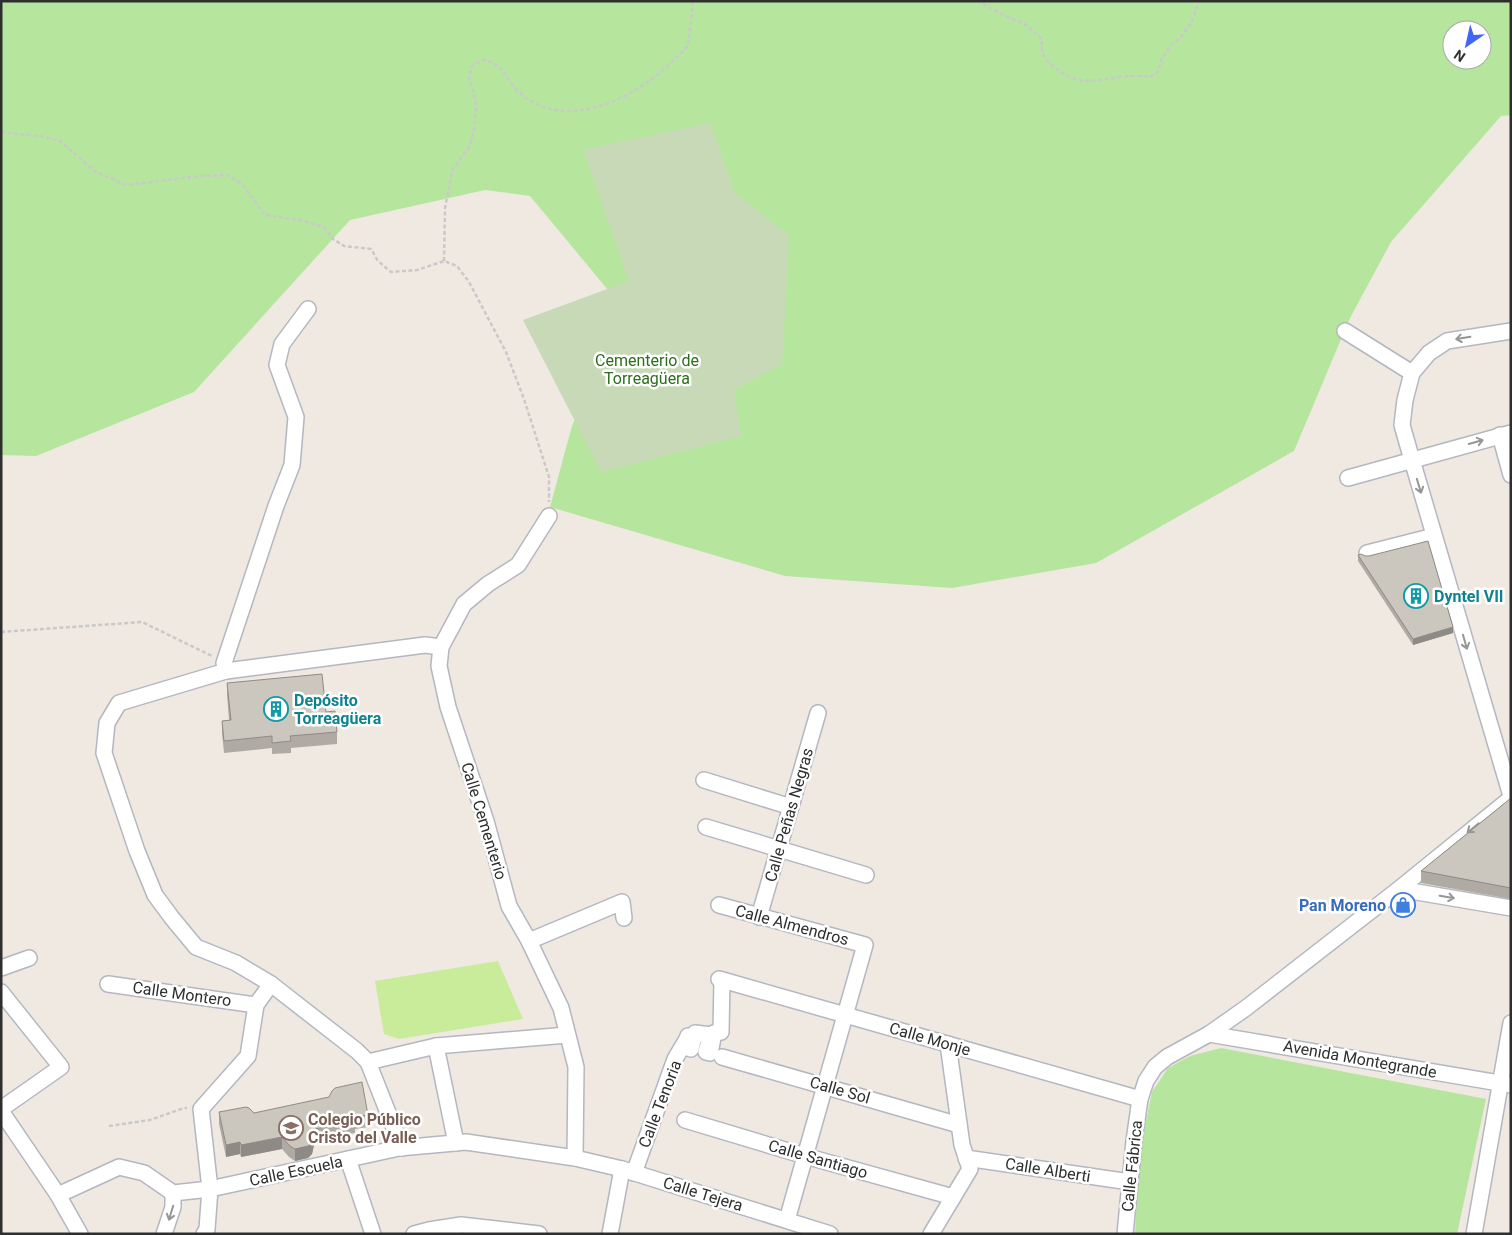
<svg xmlns="http://www.w3.org/2000/svg" width="1512" height="1235" viewBox="0 0 1512 1235" font-family="Roboto,sans-serif">
<style>
.green{fill:#b6e59e;fill-rule:evenodd}
.cemetery{fill:#c8d9b8}
.pitch{fill:#c9ec9a}
.lines{fill:none;stroke-linecap:round;stroke-linejoin:round}
.minor-casing{stroke:#b4b7c1;stroke-width:18}
.path{stroke:#c9c9c9;stroke-width:2.5;stroke-dasharray:4 2.5;stroke-linecap:butt}
.minor{stroke:#fff;stroke-width:15}
.wall{fill:#afaba4}
.shaded-wall{fill:#8e8b86}
.building{fill:#cbc7bf;stroke:#8e8b86}
.oneway{stroke:#969696}
.labels{text-anchor:middle;dominant-baseline:central;stroke-width:5;stroke-linejoin:round;paint-order:stroke}
.park-label{font-size:16px;fill:#2c6e1b;stroke:#fff}
.culture-label{font-size:16px;font-weight:bold;fill:#0d838f;stroke:#fff;text-anchor:start}
.street-label{font-size:16px;fill:#2e2e2e;stroke:#fff}
.shop-label{font-size:16px;font-weight:bold;fill:#366cbe;stroke:#fff;text-anchor:end}
.education-label{font-size:16px;font-weight:bold;fill:#785e54;stroke:#fff;text-anchor:start}
</style>
<rect width="100%" height="100%" fill="#efe9e1"/>
<g class="green">
<path d="M 1,1 L 1511,1 L 1511,115 L 1501,116 L 1391,242 L 1350,318 L 1294,451 L 1096,563 L 952,588 L 785,576 L 550,507 L 572,426 L 623,308 L 530,196 L 485,190 L 350,220 L 194,392 L 36,456 L 1,455 ZM 1452,30 L 1482,30 L 1482,60 L 1452,60 Z"/>
<path d="M 1221,1048 L 1486,1099 L 1457,1234 L 1135,1234 L 1139,1155 L 1152,1092 L 1168,1068 L 1190,1056 Z"/>
</g>
<path class="cemetery" d="M 710,123 L 735,193 L 789,235 L 782,364 L 734,390 L 741,436 L 601,472 L 523,320 L 629,281 L 583,150 Z"/>
<path class="pitch" d="M 498,961 L 523,1019 L 399,1039 L 384,1034 L 375,981 Z"/>
<g class="lines">
<defs>
<g id="minor">
<path d="M 308,309 L 282,344 L 277,365 L 296,417 L 292,465 L 276,506 L 224,663 L 226,671 L 425,645 L 441,647"/>
<path d="M 1345,331 L 1412,373"/>
<path d="M 1511,331 L 1447,341 L 1429,353 L 1412,373 L 1405,400 L 1402,425 L 1412,460 L 1511,796"/>
<path d="M 1500,435 L 1511,475"/>
<path d="M 1348,478 L 1511,433"/>
<path d="M 549,516 L 518,565 L 488,584 L 464,604 L 441,647 L 439,666 L 448,707 L 486,821 L 509,906 L 529,941 L 561,1008 L 576,1067 L 575,1158"/>
<path d="M 1367,553 L 1434,536"/>
<path d="M 226,671 L 119,703 L 107,723 L 104,753 L 137,851 L 155,895 L 172,918 L 196,947 L 236,963 L 271,984 L 357,1051 L 368,1062 L 436,1046 L 567,1035"/>
<path d="M 704,780 L 791,807"/>
<path d="M 706,827 L 866,875"/>
<path d="M 1399,889 L 1511,908"/>
<path d="M 719,905 L 865,945 L 787,1220"/>
<path d="M 759,917 L 818,713"/>
<path d="M 529,941 L 622,902 L 624,918"/>
<path d="M 1,968 L 29,958"/>
<path d="M 719,979 L 1140,1099"/>
<path d="M 108,984 L 256,1005"/>
<path d="M 1,992 L 61,1067 L 1,1109"/>
<path d="M 1209,1034 L 1511,1085"/>
<path d="M 688,1036 L 686,1047 L 691,1049 L 695,1033 L 711,1035 L 706,1052 L 710,1053 L 714,1033 L 721,1032 L 722,980"/>
<path d="M 436,1046 L 456,1143"/>
<path d="M 722,1057 L 959,1125"/>
<path d="M 368,1062 L 402,1148"/>
<path d="M 1,1111 L 58,1195 L 80,1234"/>
<path d="M 685,1120 L 805,1156 L 953,1197"/>
<path d="M 966,1158 L 1130,1182"/>
<path d="M 348,1159 L 373,1234"/>
<path d="M 634,1173 L 675,1059 L 688,1037"/>
<path d="M 58,1195 L 119,1167 L 144,1173 L 173,1193 L 210,1189 L 399,1148 L 466,1142 L 575,1158 L 622,1169 L 830,1234"/>
<path d="M 164,1234 L 173,1207 L 173,1193"/>
<path d="M 204,1234 L 207,1229 L 210,1189 L 201,1109 L 248,1056 L 256,1005 L 271,984"/>
<path d="M 414,1234 L 429,1230 L 461,1225 L 539,1234"/>
<path d="M 610,1234 L 622,1169"/>
<path d="M 931,1234 L 970,1169 L 962,1145 L 948,1044"/>
<path d="M 1125,1234 L 1134,1141 L 1140,1099 L 1146,1081 L 1155,1067 L 1167,1057 L 1209,1034 L 1246,1008 L 1399,889 L 1511,798"/>
<path d="M 1474,1234 L 1511,1023"/>
</g>
</defs>
<use href="#minor" class="minor-casing"/>
<g class="path">
<path d="M 977,1 L 1007,17 L 1025,24 L 1042,39 C 1041,53 1042,56 1053,66 C 1084,95 1115,70 1150,77 L 1158,72 L 1162,59 L 1169,47 L 1180,38 L 1191,23 L 1199,1"/>
<path d="M 1,132 L 45,137 L 60,141 L 96,172 L 127,185 L 201,176 L 227,175 L 242,184 L 265,215 L 300,220 L 324,227 L 333,239 L 344,246 L 371,249 L 378,261 L 391,272 L 417,270 L 444,261 L 457,266 L 469,282 L 506,352 L 524,399 L 549,477 L 549,502"/>
<path d="M 444,261 L 445,208 L 450,182 L 453,169 L 470,146 L 474,129 L 476,109 L 474,95 L 469,77 L 472,66 L 482,60 C 505,63 504,78 518,91 C 559,130 619,105 657,75 C 668,66 678,56 688,46 L 693,1"/>
<path d="M 1,632 L 142,622 L 212,656"/>
<path d="M 109,1126 L 150,1120 L 184,1108 L 187,1108"/>
</g>
<use href="#minor" class="minor"/>
</g>
<g class="wall">
<path d="M 1358,555 L 1453,633 L 1413,645 L 1358,561 Z"/>
<path d="M 227,683 L 326,712 L 337,732 L 337,744 L 291,748 L 291,753 L 272,754 L 272,748 L 224,753 L 222,733 L 222,721 L 229,720 L 227,695 Z"/>
<path d="M 1511,798 L 1511,899 L 1421,883 L 1421,871 Z"/>
<path d="M 219,1112 L 254,1113 L 368,1115 L 368,1127 L 355,1129 L 355,1133 L 315,1141 L 312,1154 L 308,1158 L 295,1161 L 289,1157 L 282,1149 L 241,1157 L 240,1154 L 226,1157 L 219,1124 Z"/>
</g>
<g class="shaded-wall">
<path d="M 1453,627 L 1453,633 L 1413,645 L 1413,639 Z"/>
<path d="M 315,1129 L 315,1141 L 312,1154 L 308,1158 L 295,1161 L 295,1149 Z"/>
<path d="M 282,1137 L 282,1149 L 241,1157 L 241,1145 Z"/>
<path d="M 240,1142 L 240,1154 L 226,1157 L 226,1145 Z"/>
</g>
<g class="building">
<path d="M 1428,541 L 1453,627 L 1413,639 L 1358,555 L 1361,554 L 1365,556 L 1369,556 Z"/>
<path d="M 322,674 L 326,712 L 335,711 L 337,732 L 290,736 L 291,741 L 272,743 L 272,736 L 224,741 L 222,721 L 231,720 L 227,683 Z"/>
<path d="M 1511,798 L 1511,888 L 1421,871 Z"/>
<path d="M 362,1082 L 368,1115 L 355,1117 L 355,1121 L 315,1129 L 312,1142 L 308,1146 L 295,1149 L 293,1148 L 289,1145 L 282,1137 L 241,1145 L 240,1142 L 226,1145 L 219,1112 L 246,1107 L 249,1108 L 254,1113 L 329,1097 L 332,1091 L 335,1088 Z"/>
</g>
<defs><path id="oneway-shaft" d="M-6 0H5M1.5-3L5.5 0L1.5 3" fill="none" stroke-width="1.6" stroke-linecap="round" stroke-linejoin="round" transform="scale(1.25)"/></defs>
<g class="oneway">
<use href="#oneway-shaft" transform="translate(1463 338) rotate(171)"/>
<use href="#oneway-shaft" transform="translate(1476 442) rotate(-16)"/>
<use href="#oneway-shaft" transform="translate(1419 486) rotate(73)"/>
<use href="#oneway-shaft" transform="translate(1465 642) rotate(74)"/>
<use href="#oneway-shaft" transform="translate(1473 828) rotate(141)"/>
<use href="#oneway-shaft" transform="translate(1447 897) rotate(10)"/>
<use href="#oneway-shaft" transform="translate(171 1213) rotate(107)"/>
</g>
<defs>
<symbol id="building-ring" viewBox="-11 -11 22 22"><circle r="9.5" fill="#fff" stroke="#0f9aa8" stroke-width="1.5"/><path d="M-4-6H4V6H1V3H-1V6H-4ZM-2.5-4.3h1.7v1.8h-1.7ZM.8-4.3h1.7v1.8H.8ZM-2.5-1h1.7V.8h-1.7ZM.8-1h1.7V.8H.8Z" fill="#0f9aa8"/></symbol>
<symbol id="shop-ring" viewBox="-11 -11 22 22"><circle r="9.5" fill="#fff" stroke="#3f7fe0" stroke-width="1.5"/><path d="M-5-2.5h2.3a2.7 3.5 0 0 1 5.4 0H5L5.5 6h-11ZM-1.5-2.5h3a1.5 2.3 0 0 0-3 0Z" fill="#3f7fe0"/></symbol>
<symbol id="school-ring" viewBox="-11 -11 22 22"><circle r="9.5" fill="#fff" stroke="#8d6e63" stroke-width="1.5"/><path d="M0-5L7-2L0 1L-7-2ZM-4 1L0 2.5L4 1V4Q0 6-4 4Z" fill="#8d6e63"/></symbol>
</defs>
<g fill-rule="evenodd">
<use href="#building-ring" x="1402" y="582" width="28" height="28"/>
<use href="#building-ring" x="262" y="695" width="28" height="28"/>
<use href="#shop-ring" x="1389" y="891" width="28" height="28"/>
<use href="#school-ring" x="277" y="1114" width="28" height="28"/>
</g>
<g class="labels">
<g class="park-label">
<text x="647" y="360">Cementerio de<tspan x="647" dy="18">Torreagüera</tspan></text>
</g>
<g class="culture-label">
<text x="1434" y="596">Dyntel VII</text>
<text x="294" y="700">Depósito<tspan x="294" dy="18">Torreagüera</tspan></text>
</g>
<g class="street-label">
<text transform="translate(789 815) rotate(-74)">Calle Peñas Negras</text>
<text transform="translate(484 821) rotate(73)">Calle Cementerio</text>
<text transform="translate(792 925) rotate(15)">Calle Almendros</text>
<text transform="translate(182 994) rotate(8)">Calle Montero</text>
<text transform="translate(930 1039) rotate(16)">Calle Monje</text>
<text transform="translate(1360 1059) rotate(10)">Avenida Montegrande</text>
<text transform="translate(840 1090) rotate(16)">Calle Sol</text>
<text transform="translate(660 1104) rotate(-69)">Calle Tenoria</text>
<text transform="translate(818 1159) rotate(16)">Calle Santiago</text>
<text transform="translate(1132 1166) rotate(-84)">Calle Fábrica</text>
<text transform="translate(1048 1170) rotate(9)">Calle Alberti</text>
<text transform="translate(296 1171) rotate(-12)">Calle Escuela</text>
<text transform="translate(703 1194) rotate(17)">Calle Tejera</text>
</g>
<g class="shop-label">
<text x="1386" y="905">Pan Moreno</text>
</g>
<g class="education-label">
<text x="308" y="1119">Colegio Público<tspan x="308" dy="18">Cristo del Valle</tspan></text>
</g>
</g>
<rect width="1512" height="1235" fill="none" stroke="#2e2e2e" stroke-width="5"/>
<g transform="translate(1467 45) rotate(214)"><circle r="24" fill="#ffffff" stroke="#ababab"/>
<path d="M0-4L9 19L0 12L-9 19Z" fill="#4264fb"/>
<text y="-8" font-size="14" font-weight="bold" text-anchor="middle" fill="#2e2e2e">N</text>
</g>
</svg>
